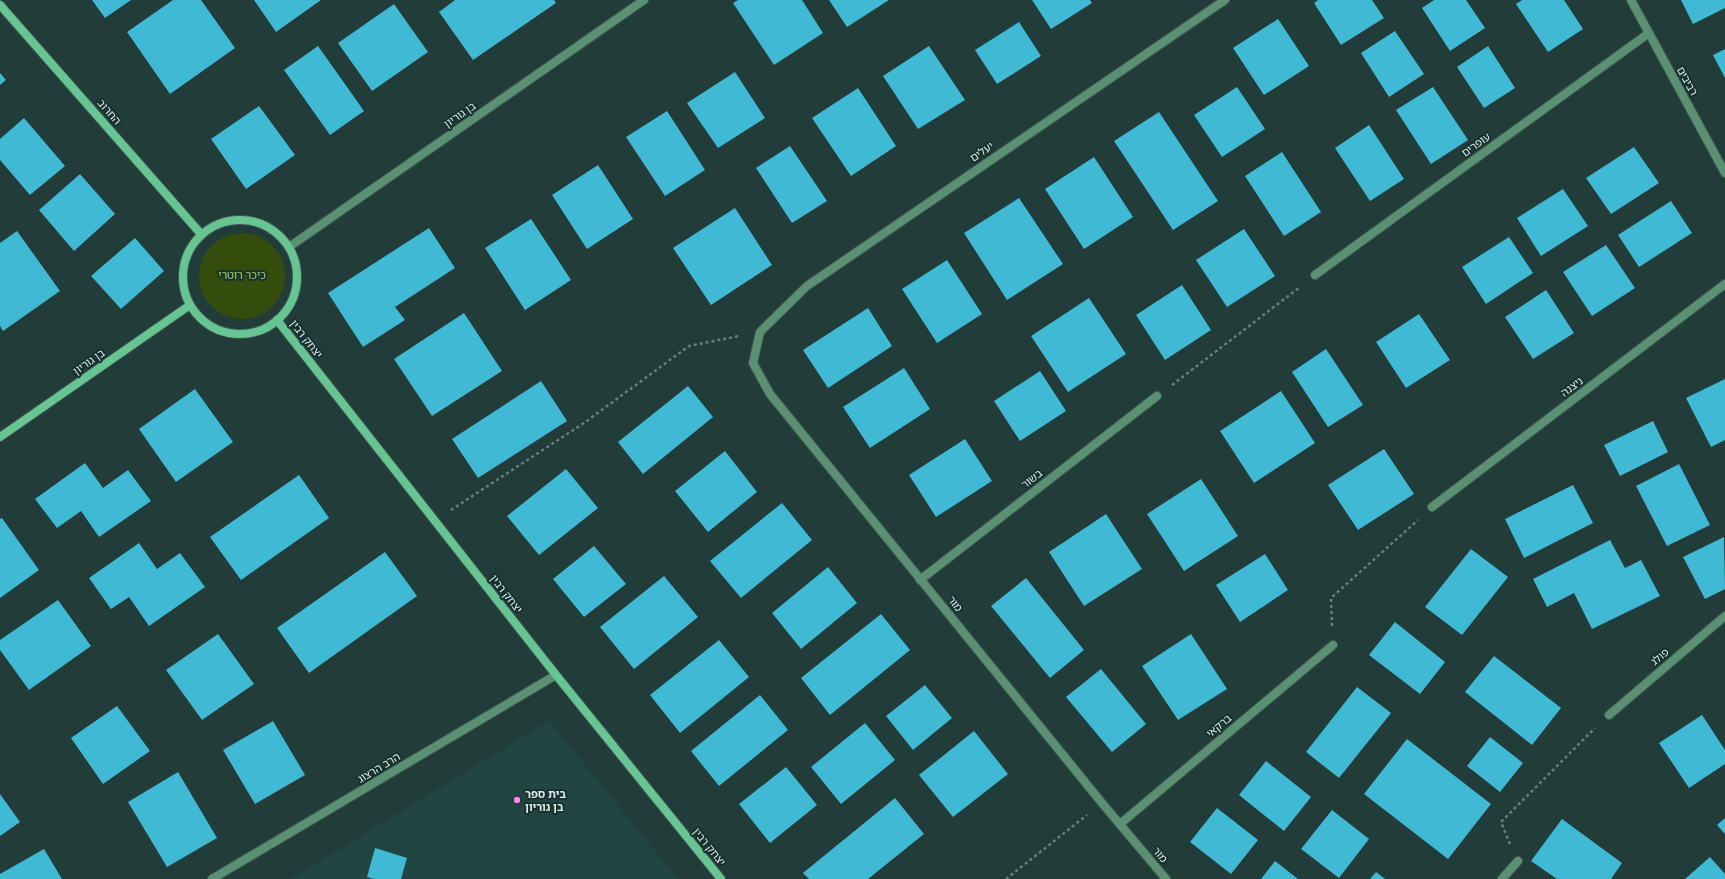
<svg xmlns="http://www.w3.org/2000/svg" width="1725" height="879" viewBox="0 0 1725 879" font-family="Roboto,'Noto Sans Hebrew',sans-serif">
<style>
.built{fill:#214642}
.green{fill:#344d0d}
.building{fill:#40b9d5}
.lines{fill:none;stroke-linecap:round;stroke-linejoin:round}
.street-casing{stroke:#405855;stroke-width:10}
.secondary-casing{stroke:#405855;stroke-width:10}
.path{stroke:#6a7f7d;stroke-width:2.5;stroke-dasharray:3 3;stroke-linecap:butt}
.street{stroke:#599172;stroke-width:8}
.secondary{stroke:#67c592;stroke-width:8}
.poi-dot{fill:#f987e8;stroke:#18322f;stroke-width:1.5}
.labels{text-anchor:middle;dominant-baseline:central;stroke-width:4;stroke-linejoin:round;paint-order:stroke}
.street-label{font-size:11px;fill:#dbeae8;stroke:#18322f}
.park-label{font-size:11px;fill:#a7d56e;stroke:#18322f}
.poi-label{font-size:11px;font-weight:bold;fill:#dbeae8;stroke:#18322f;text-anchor:start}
</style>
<rect width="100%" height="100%" fill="#223c39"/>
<path class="built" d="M 549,721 L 678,879 L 291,879 Z"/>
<circle class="green" cx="242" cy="276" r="43"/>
<g class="building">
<path d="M 92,0 L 131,0 L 105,18 Z"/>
<path d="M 173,0 L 201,0 L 235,48 L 170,94 L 127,32 Z"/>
<path d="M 254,0 L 321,0 L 276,32 Z"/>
<path d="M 455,0 L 554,0 L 556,3 L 473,60 L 439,12 Z"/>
<path d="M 738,0 L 802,0 L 823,33 L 774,65 L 733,3 Z"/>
<path d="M 829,0 L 889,0 L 847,27 Z"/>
<path d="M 1032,0 L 1090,0 L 1092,3 L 1051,29 Z"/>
<path d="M 1318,0 L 1372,0 L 1384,18 L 1341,45 L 1314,3 Z"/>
<path d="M 1434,0 L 1466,0 L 1485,28 L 1450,51 L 1422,8 Z"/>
<path d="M 1522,0 L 1564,0 L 1583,29 L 1548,52 L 1516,4 Z"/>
<path d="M 1681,0 L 1725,0 L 1725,8 L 1693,24 Z"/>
<path d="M 394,4 L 428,52 L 372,91 L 338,43 Z"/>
<path d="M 1278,19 L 1309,66 L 1264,95 L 1233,48 Z"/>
<path d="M 1019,22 L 1041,56 L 997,84 L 975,50 Z"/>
<path d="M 1395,31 L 1424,74 L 1389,97 L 1361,53 Z"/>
<path d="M 318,46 L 364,111 L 330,135 L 284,70 Z"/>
<path d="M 929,46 L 965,100 L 918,129 L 883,76 Z"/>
<path d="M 1488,46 L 1515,88 L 1484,108 L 1457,67 Z"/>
<path d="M 1725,49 L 1725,78 L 1713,55 Z"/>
<path d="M 735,72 L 765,118 L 718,148 L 687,103 Z"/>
<path d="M 0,73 L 6,80 L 0,85 Z"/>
<path d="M 1237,87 L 1265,129 L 1222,157 L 1194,115 Z"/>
<path d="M 1433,87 L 1468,140 L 1431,164 L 1396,110 Z"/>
<path d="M 858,88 L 896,146 L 851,176 L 812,118 Z"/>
<path d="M 259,106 L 295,155 L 246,189 L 211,139 Z"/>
<path d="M 667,111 L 705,170 L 665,196 L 626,137 Z"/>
<path d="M 1159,112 L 1218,201 L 1173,230 L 1114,141 Z"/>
<path d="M 24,118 L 65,166 L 30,195 L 0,160 L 0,139 Z"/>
<path d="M 1369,125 L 1404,179 L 1370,201 L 1335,148 Z"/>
<path d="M 790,146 L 827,201 L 792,223 L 756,168 Z"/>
<path d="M 1634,147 L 1659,183 L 1611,214 L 1586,178 Z"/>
<path d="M 1282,152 L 1321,212 L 1284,236 L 1245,176 Z"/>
<path d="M 1094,157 L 1133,217 L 1084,249 L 1045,189 Z"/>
<path d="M 598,165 L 633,219 L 587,249 L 552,195 Z"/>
<path d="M 80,174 L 115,214 L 74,251 L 39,210 Z"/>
<path d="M 1563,189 L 1588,226 L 1541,256 L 1517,218 Z"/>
<path d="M 1019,198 L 1063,264 L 1007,300 L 964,233 Z"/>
<path d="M 1671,201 L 1692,233 L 1639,267 L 1618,235 Z"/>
<path d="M 735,208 L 772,265 L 711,305 L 673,248 Z"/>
<path d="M 531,219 L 571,280 L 525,310 L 485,248 Z"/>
<path d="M 429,228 L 455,268 L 395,307 L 405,320 L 363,347 L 328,293 Z"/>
<path d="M 1244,229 L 1275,276 L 1227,307 L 1196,260 Z"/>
<path d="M 17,231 L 60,291 L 3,331 L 0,326 L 0,243 Z"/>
<path d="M 1509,237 L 1533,273 L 1486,304 L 1462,267 Z"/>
<path d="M 135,238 L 164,271 L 121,309 L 91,276 Z"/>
<path d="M 1606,245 L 1635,288 L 1592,316 L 1563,272 Z"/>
<path d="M 947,260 L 982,314 L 937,343 L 902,289 Z"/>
<path d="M 1182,285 L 1211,330 L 1165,360 L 1136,315 Z"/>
<path d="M 1546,290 L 1574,333 L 1533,359 L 1505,317 Z"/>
<path d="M 1089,298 L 1126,354 L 1068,392 L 1031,336 Z"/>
<path d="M 868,308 L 892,346 L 828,388 L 803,350 Z"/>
<path d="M 464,313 L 502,371 L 432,416 L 394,359 Z"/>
<path d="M 1419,314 L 1450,360 L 1406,388 L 1376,342 Z"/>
<path d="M 1326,349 L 1363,405 L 1328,427 L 1292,372 Z"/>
<path d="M 904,368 L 930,409 L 870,448 L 843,407 Z"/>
<path d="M 1040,371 L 1066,411 L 1020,441 L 994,401 Z"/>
<path d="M 1725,379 L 1725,440 L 1711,447 L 1686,398 Z"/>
<path d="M 541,381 L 567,421 L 478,478 L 452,439 Z"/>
<path d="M 688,386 L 713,417 L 643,474 L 618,442 Z"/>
<path d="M 195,389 L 233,442 L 176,482 L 139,429 Z"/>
<path d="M 1281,391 L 1315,443 L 1254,483 L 1220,431 Z"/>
<path d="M 1653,421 L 1668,452 L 1620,476 L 1604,445 Z"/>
<path d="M 965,439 L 992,481 L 936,517 L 909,475 Z"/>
<path d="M 1384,449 L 1414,494 L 1358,530 L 1328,485 Z"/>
<path d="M 725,451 L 757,492 L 708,532 L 675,491 Z"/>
<path d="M 85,463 L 103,488 L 128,470 L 151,501 L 99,537 L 81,511 L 57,528 L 35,499 Z"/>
<path d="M 1679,464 L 1710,525 L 1667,546 L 1636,486 Z"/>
<path d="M 566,469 L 598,508 L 539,555 L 507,516 Z"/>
<path d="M 299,475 L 329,518 L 241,580 L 210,537 Z"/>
<path d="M 1201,479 L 1238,536 L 1184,571 L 1147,514 Z"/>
<path d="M 1573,485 L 1593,523 L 1524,558 L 1505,519 Z"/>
<path d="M 782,503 L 812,540 L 741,598 L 710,561 Z"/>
<path d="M 1106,514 L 1142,569 L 1084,606 L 1049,552 Z"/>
<path d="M 2,518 L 39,570 L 0,598 L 0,519 Z"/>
<path d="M 1724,537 L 1725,589 L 1705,599 L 1683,557 Z"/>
<path d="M 1610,540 L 1625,568 L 1641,560 L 1660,596 L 1592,629 L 1574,593 L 1547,607 L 1533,579 Z"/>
<path d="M 139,543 L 157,569 L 180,553 L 205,587 L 149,626 L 129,597 L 111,609 L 89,578 Z"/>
<path d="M 594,546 L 626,584 L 584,617 L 553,579 Z"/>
<path d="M 1471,549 L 1508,577 L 1462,635 L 1425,607 Z"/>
<path d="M 385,552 L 417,596 L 309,673 L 277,628 Z"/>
<path d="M 1265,554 L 1288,590 L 1240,622 L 1216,585 Z"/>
<path d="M 828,567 L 857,603 L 801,649 L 772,613 Z"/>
<path d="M 664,576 L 698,617 L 634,669 L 600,627 Z"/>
<path d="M 1026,578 L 1084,650 L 1050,678 L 991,606 Z"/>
<path d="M 58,600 L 91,646 L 29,690 L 0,650 L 0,640 Z"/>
<path d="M 881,614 L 910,650 L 830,715 L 801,678 Z"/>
<path d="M 1395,622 L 1445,662 L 1420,694 L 1369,655 Z"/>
<path d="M 218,634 L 254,684 L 202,720 L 166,670 Z"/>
<path d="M 1191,634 L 1227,689 L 1178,720 L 1142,666 Z"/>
<path d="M 719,640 L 749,677 L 680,733 L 650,695 Z"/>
<path d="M 1494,656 L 1561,708 L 1532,745 L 1465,692 Z"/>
<path d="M 1101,669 L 1146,724 L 1112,752 L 1066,697 Z"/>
<path d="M 925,685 L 952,718 L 913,750 L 886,716 Z"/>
<path d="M 1357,687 L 1391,713 L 1339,778 L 1306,752 Z"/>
<path d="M 760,695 L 788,730 L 719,786 L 691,751 Z"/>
<path d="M 117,706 L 150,751 L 103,784 L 71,738 Z"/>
<path d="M 1702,715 L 1725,750 L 1725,764 L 1689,788 L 1659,743 Z"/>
<path d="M 273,721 L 305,775 L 255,804 L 223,750 Z"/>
<path d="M 865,723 L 895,760 L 841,804 L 811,767 Z"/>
<path d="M 974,731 L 1008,774 L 953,817 L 919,775 Z"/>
<path d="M 1490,737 L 1523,763 L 1500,792 L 1467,766 Z"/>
<path d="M 1407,739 L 1491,804 L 1448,859 L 1364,794 Z"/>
<path d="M 1266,761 L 1311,797 L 1284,831 L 1239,795 Z"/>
<path d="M 786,767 L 817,805 L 770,843 L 739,804 Z"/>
<path d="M 178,772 L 217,838 L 167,867 L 128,802 Z"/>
<path d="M 0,794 L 20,822 L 0,836 Z"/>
<path d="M 895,798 L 924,834 L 868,879 L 809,879 L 803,873 Z"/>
<path d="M 1217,808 L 1258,840 L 1231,874 L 1190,842 Z"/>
<path d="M 1332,810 L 1369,839 L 1339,878 L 1301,849 Z"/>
<path d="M 1725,818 L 1725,834 L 1717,825 Z"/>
<path d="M 1562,819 L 1622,863 L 1611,879 L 1557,879 L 1531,861 Z"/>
<path d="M 375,848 L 407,858 L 401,879 L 374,879 L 367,877 Z"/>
<path d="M 44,849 L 62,879 L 0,879 L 0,874 Z"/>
<path d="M 1710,857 L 1725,874 L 1725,879 L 1685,879 Z"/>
<path d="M 1275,861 L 1298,879 L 1261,879 Z"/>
<path d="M 1376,872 L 1385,879 L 1370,879 Z"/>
</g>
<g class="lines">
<defs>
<g id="street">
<path d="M 1631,0 L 1725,173"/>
<path d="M 289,247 L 644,0"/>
<path d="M 1315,275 L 1649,33"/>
<path d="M 1432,507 L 1725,284"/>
<path d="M 920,580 L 1157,396"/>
<path d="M 1609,715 L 1725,616"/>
<path d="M 1120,824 L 1333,645"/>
<path d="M 212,879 L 556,675"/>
<path d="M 1166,879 L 1102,803 L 770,394 L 753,363 L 760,332 L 807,286 L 1225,0"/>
<path d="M 1502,879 L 1518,861"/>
</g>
<g id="secondary">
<path d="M 0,5 L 201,234"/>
<circle cx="240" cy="277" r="57"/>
<path d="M 277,320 L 556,675 L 721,879"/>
<path d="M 0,437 L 190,305"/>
</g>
</defs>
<use href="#street" class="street-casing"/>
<use href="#secondary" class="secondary-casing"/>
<g class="path">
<path d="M 1172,385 L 1300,287"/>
<path d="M 451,510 L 584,423 L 689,346 L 739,336"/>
<path d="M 1332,626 L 1331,598 L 1418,520"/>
<path d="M 1510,844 L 1501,822 L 1595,728"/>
<path d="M 1006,879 L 1087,815"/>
</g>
<use href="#street" class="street"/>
<use href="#secondary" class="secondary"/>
</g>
<circle class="poi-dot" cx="517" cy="800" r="4"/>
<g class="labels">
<g class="street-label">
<text transform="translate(1687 81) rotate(61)">רביבים</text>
<text transform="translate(109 112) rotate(49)">החרוב</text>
<text transform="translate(460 115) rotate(-35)">בן גוריון</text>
<text transform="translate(1476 145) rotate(-36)">עופרים</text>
<text transform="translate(982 152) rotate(-34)">יעלים</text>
<text transform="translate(306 339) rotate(52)">יצחק רבין</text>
<text transform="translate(89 362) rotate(-35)">בן גוריון</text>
<text transform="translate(1572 387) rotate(-37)">ניצנה</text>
<text transform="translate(1032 479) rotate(-38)">בשור</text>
<text transform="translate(506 594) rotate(52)">יצחק רבין</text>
<text transform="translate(955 604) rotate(51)">מור</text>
<text transform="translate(1660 657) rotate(-40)">פולג</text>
<text transform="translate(1219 726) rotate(-40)">ברקאי</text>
<text transform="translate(379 768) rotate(-31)">הרב הרצוג</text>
<text transform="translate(709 847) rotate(51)">יצחק רבין</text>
<text transform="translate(1160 855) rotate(50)">מור</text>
</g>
<g class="park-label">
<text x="242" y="275">כיכר רוטרי</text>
</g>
<g class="poi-label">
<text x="525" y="794">בית ספר<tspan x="525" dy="13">בן גוריון</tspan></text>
</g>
</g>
</svg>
